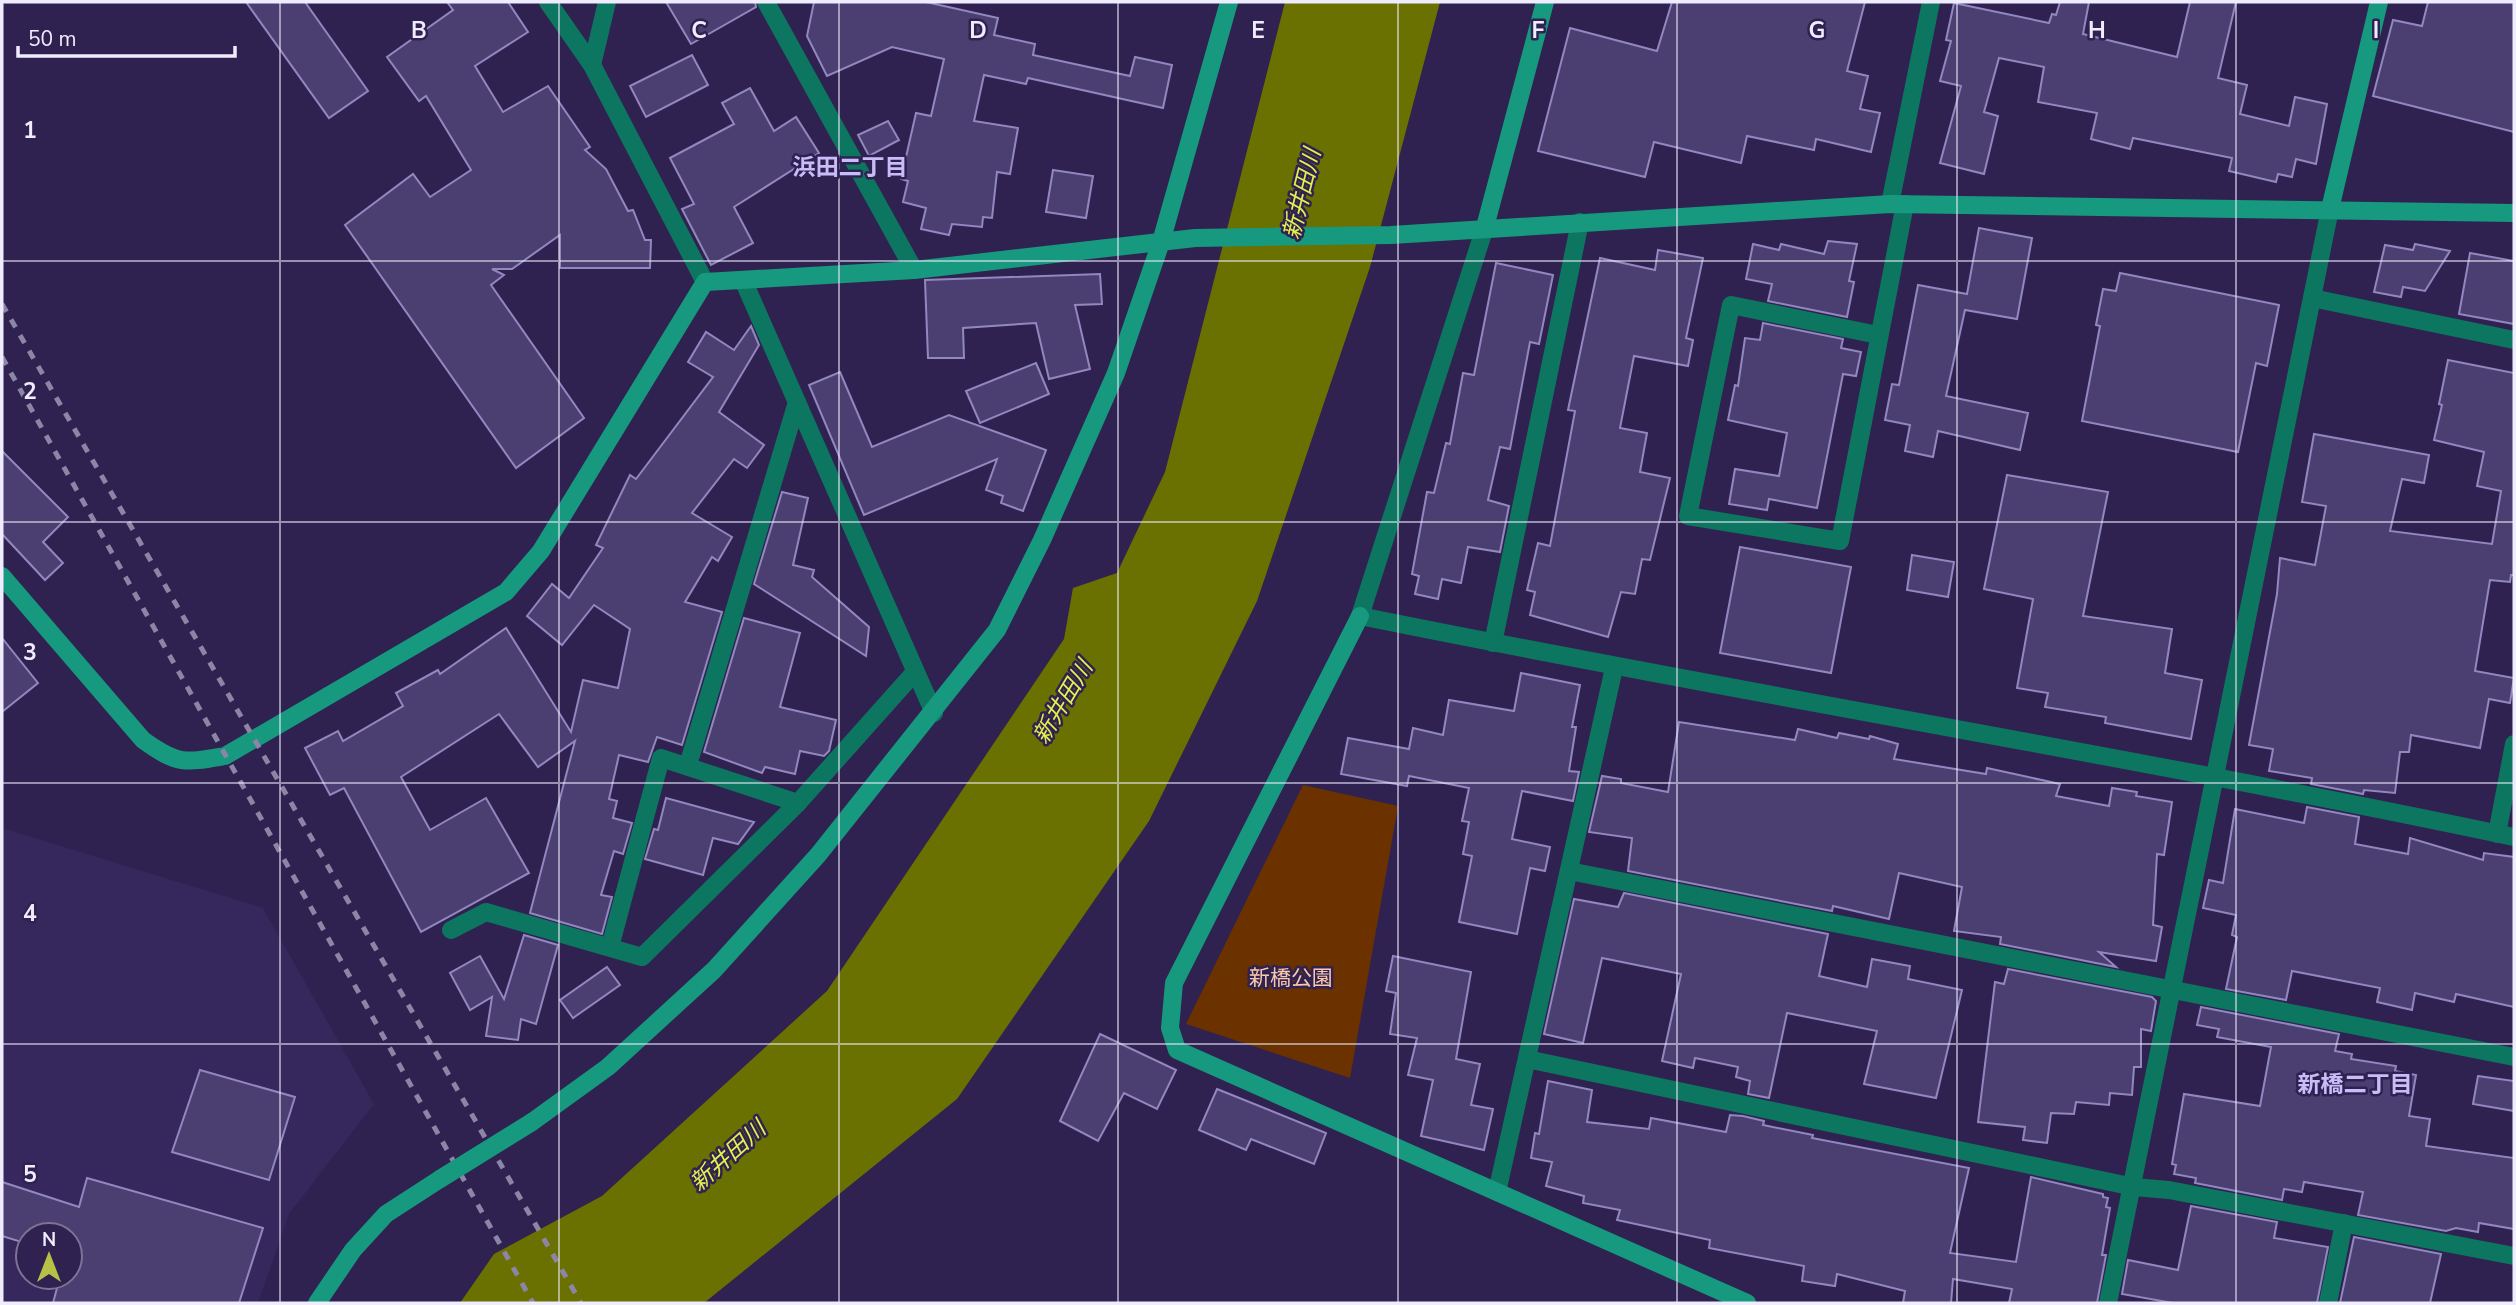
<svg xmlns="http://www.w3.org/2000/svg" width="2516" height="1305" viewBox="0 0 2516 1305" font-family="'Nunito Sans','Noto Sans JP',sans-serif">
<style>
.built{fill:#36275d;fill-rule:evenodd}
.green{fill:#6b3200}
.water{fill:#6b7100}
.building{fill:#4b3f72;stroke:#9287bf;stroke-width:2}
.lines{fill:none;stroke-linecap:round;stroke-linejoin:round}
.lane{stroke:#0d7660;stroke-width:18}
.street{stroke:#0d7660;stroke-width:18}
.secondary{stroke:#16997e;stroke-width:18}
.rail{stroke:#8d85a6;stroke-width:5;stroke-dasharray:9 9;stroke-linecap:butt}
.secondary-bridge{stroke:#16997e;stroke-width:18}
.grid{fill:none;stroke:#efecfe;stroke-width:2;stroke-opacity:0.55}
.labels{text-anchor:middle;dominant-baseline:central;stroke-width:5;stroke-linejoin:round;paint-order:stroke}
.park-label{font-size:21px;fill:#fbc9aa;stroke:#2f2251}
.neighbourhood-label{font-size:23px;font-weight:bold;fill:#c9bdf9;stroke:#2f2251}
.water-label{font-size:23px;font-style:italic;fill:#e5f04f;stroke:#2f2251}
.grid-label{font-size:23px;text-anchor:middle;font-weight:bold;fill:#efecfe;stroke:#2f2251;stroke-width:5;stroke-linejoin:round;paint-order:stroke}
</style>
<rect width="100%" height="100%" fill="#2f2251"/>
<path class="built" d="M 2,828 L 263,908 L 374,1104 L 289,1214 L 258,1303 L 2,1303 ZM 28,1235 L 70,1235 L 70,1277 L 28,1277 Z"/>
<path class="green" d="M 1303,785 L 1398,806 L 1350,1078 L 1186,1024 Z"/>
<path class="water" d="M 1285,2 L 1440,2 L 1370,267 L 1257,601 L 1149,821 L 957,1099 L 704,1303 L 460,1303 L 494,1254 L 602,1196 L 827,991 L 1064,639 L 1073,588 L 1117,573 L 1165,472 Z"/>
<g class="building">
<path d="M 246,2 L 305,2 L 368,91 L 329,118 Z"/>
<path d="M 447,2 L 508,2 L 528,32 L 475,66 L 503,112 L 548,86 L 590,147 L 585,150 L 606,169 L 628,211 L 633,210 L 645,240 L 651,240 L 650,268 L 560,268 L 560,235 L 512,269 L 492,269 L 504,275 L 491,285 L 584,418 L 516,468 L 345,225 L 413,174 L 430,197 L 471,170 L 426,96 L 419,101 L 387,57 L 453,10 Z"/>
<path d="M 666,2 L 755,2 L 756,7 L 691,44 Z"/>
<path d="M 814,2 L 926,2 L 998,18 L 994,35 L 1035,44 L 1033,55 L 1130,76 L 1135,57 L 1172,65 L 1163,108 L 1028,78 L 1026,84 L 984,75 L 974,121 L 1018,128 L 1010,174 L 997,172 L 992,218 L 983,217 L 982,227 L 952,224 L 949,235 L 921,229 L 926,208 L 903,202 L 908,181 L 901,179 L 916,113 L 931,116 L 944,59 L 892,47 L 827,76 L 807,36 Z"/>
<path d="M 1672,2 L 1865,2 L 1847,71 L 1868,76 L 1860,109 L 1880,113 L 1871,152 L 1816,139 L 1814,150 L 1747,136 L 1741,163 L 1654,142 L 1645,177 L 1538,151 L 1570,28 L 1657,51 Z"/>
<path d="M 2060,2 L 2089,2 L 2083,34 L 2177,57 L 2190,2 L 2236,2 L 2218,78 L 2247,85 L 2240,114 L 2289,126 L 2295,97 L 2327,104 L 2316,164 L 2296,159 L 2292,177 L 2278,174 L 2276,182 L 2229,171 L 2232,158 L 2133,138 L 2130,149 L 2091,139 L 2097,113 L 2038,102 L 2044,67 L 1999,58 L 1984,112 L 1998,116 L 1984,174 L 1940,163 L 1961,86 L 1940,81 L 1951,41 L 1946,40 L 1954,3 L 2049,23 L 2052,14 L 2056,15 Z"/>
<path d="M 2428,2 L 2514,2 L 2514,132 L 2373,96 L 2393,20 L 2422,26 Z"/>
<path d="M 692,55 L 708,85 L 646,117 L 630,86 Z"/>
<path d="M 750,88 L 774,131 L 796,117 L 819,153 L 734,207 L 753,243 L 711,265 L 682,209 L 694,204 L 670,158 L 734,124 L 722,103 Z"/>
<path d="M 888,121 L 899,140 L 869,156 L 858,135 Z"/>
<path d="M 1053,170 L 1093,176 L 1086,218 L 1046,212 Z"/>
<path d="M 1979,228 L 2032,238 L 2017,319 L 1965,310 L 1946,396 L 2028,413 L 2020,450 L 1938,431 L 1933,457 L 1905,451 L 1910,425 L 1885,420 L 1892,384 L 1899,385 L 1918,285 L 1967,294 Z"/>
<path d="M 1828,241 L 1857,244 L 1849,281 L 1854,282 L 1847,317 L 1768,301 L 1772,284 L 1746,279 L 1753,244 L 1779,250 L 1781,244 L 1824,254 Z"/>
<path d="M 2415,244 L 2450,251 L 2425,291 L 2403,287 L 2401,297 L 2374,292 L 2385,245 L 2413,250 Z"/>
<path d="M 1658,250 L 1703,258 L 1686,338 L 1693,340 L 1688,366 L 1634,356 L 1620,428 L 1647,433 L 1640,472 L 1670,478 L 1650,560 L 1642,559 L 1635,594 L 1621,592 L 1608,637 L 1530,615 L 1535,592 L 1527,590 L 1538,543 L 1550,546 L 1575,411 L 1568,410 L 1600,258 L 1655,270 Z"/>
<path d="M 2470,253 L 2514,261 L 2514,324 L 2459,314 Z"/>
<path d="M 1496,263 L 1553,275 L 1539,344 L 1530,342 L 1510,449 L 1500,447 L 1488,500 L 1509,506 L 1500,552 L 1468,547 L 1461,583 L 1442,579 L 1438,599 L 1415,594 L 1419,576 L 1412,574 L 1427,492 L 1434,493 L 1446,443 L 1450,444 L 1463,373 L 1474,375 Z"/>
<path d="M 2120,273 L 2279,305 L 2267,366 L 2256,363 L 2238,452 L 2082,421 L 2100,326 L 2096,325 L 2103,289 L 2116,291 Z"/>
<path d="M 1100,274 L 1102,304 L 1075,305 L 1090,369 L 1049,379 L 1036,323 L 963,328 L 964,358 L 928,358 L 925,280 Z"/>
<path d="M 1763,323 L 1843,339 L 1841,348 L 1861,352 L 1856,376 L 1843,374 L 1817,508 L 1769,499 L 1767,510 L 1729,504 L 1735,469 L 1779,476 L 1787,433 L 1728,420 L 1735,385 L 1738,386 L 1745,338 L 1760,340 Z"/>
<path d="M 751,326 L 759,345 L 719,412 L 764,445 L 747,468 L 734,459 L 692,513 L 732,537 L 718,561 L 712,557 L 685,602 L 722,612 L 682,745 L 657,737 L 648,762 L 619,755 L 609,799 L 617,801 L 613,818 L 632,823 L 623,854 L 614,851 L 601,895 L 612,897 L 602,934 L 530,913 L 575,741 L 538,767 L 499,714 L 401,777 L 430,830 L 486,798 L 529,873 L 421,932 L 344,788 L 330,795 L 305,748 L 338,731 L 343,741 L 403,706 L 396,693 L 438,670 L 440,674 L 506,628 L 571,732 L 583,680 L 618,688 L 630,629 L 594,605 L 562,645 L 527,616 L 552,584 L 569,598 L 603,548 L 596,545 L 630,475 L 636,479 L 713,377 L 688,362 L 706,332 L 734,350 Z"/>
<path d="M 2448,360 L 2514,373 L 2514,575 L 2511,575 L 2510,582 L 2490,580 L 2475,671 L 2514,678 L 2510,703 L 2489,699 L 2480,748 L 2411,735 L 2409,752 L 2400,752 L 2395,793 L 2364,790 L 2363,794 L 2311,784 L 2312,778 L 2269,771 L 2273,749 L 2249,745 L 2277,594 L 2280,558 L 2315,565 L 2326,506 L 2302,502 L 2314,434 L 2429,455 L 2424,483 L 2402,479 L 2390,531 L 2492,544 L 2501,491 L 2477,486 L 2484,452 L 2434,440 L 2442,405 L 2439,404 Z"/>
<path d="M 1036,363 L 1049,394 L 980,423 L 966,391 Z"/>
<path d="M 840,372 L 872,447 L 949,415 L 1046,450 L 1023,511 L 1001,503 L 1003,496 L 986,490 L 997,459 L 864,515 L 809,385 Z"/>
<path d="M 2,451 L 68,517 L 43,542 L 63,563 L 45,580 L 2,534 Z"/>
<path d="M 2007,475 L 2108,492 L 2083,616 L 2172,629 L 2165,673 L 2202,680 L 2191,739 L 2105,723 L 2106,717 L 2045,707 L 2048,693 L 2017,688 L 2033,599 L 1984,589 Z"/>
<path d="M 782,492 L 808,498 L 793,565 L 814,570 L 812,577 L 869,627 L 866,656 L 754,584 Z"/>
<path d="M 1740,547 L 1851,567 L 1831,673 L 1720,653 Z"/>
<path d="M 1912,555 L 1954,562 L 1948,597 L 1907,590 Z"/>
<path d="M 744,618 L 800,633 L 780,707 L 836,720 L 829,751 L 824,756 L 800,751 L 795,774 L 765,767 L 762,773 L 704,752 Z"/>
<path d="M 2,638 L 38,683 L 2,712 Z"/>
<path d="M 1521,673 L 1580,685 L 1572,727 L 1576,727 L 1569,771 L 1579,772 L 1573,801 L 1522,791 L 1512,839 L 1550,847 L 1545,871 L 1530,868 L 1517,934 L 1459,922 L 1472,856 L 1463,854 L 1469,822 L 1462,821 L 1469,788 L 1409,776 L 1407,786 L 1341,774 L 1348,738 L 1409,749 L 1413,728 L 1443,735 L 1449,700 L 1514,711 Z"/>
<path d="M 1679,722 L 1795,740 L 1798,729 L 1837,738 L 1839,733 L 1869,739 L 1870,736 L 1898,744 L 1894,759 L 1986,774 L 1987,768 L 2060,784 L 2056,796 L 2109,806 L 2112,788 L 2137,792 L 2136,796 L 2172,802 L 2164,855 L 2157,854 L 2153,925 L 2162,927 L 2156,961 L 2099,952 L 2116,967 L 2000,944 L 2001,937 L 1954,931 L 1962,887 L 1899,873 L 1889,919 L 1833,906 L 1832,911 L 1628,871 L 1632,838 L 1589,832 L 1602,776 L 1621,779 L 1621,783 L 1668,792 Z"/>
<path d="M 666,798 L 754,822 L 738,844 L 713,838 L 703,875 L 645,859 L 654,829 L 658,830 Z"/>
<path d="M 2307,807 L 2359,817 L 2355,844 L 2408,854 L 2410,838 L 2483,860 L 2484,853 L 2514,857 L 2514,1007 L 2456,994 L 2454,1002 L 2415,993 L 2412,1010 L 2377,1002 L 2380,988 L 2292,971 L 2286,1000 L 2226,989 L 2237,937 L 2232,935 L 2236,915 L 2203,908 L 2209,880 L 2223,883 L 2235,809 L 2304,823 Z"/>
<path d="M 1624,893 L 1828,934 L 1819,976 L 1867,987 L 1872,959 L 1910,966 L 1908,979 L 1962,990 L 1936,1098 L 1864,1084 L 1877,1031 L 1787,1013 L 1769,1098 L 1748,1094 L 1750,1081 L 1736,1077 L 1738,1067 L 1695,1058 L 1693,1068 L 1662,1061 L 1681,974 L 1602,958 L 1583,1043 L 1544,1034 L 1574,899 L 1618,907 Z"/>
<path d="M 524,935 L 558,945 L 536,1024 L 521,1019 L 518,1040 L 486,1036 L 492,997 L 470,1010 L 450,973 L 480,956 L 504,999 Z"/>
<path d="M 1393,956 L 1471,972 L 1456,1059 L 1480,1064 L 1471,1105 L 1493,1109 L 1484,1150 L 1421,1136 L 1433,1080 L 1408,1075 L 1417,1038 L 1390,1034 L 1396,993 L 1386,991 Z"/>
<path d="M 607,967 L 620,985 L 573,1018 L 560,1000 Z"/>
<path d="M 2008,969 L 2152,997 L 2156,1001 L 2151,1031 L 2141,1029 L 2141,1067 L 2134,1067 L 2132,1095 L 2110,1093 L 2109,1105 L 2076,1102 L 2074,1114 L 2051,1113 L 2047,1143 L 2023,1140 L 2025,1127 L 1978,1122 L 1995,982 L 2004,984 Z"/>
<path d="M 2201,1007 L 2339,1034 L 2335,1051 L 2352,1054 L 2351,1059 L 2396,1066 L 2395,1071 L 2416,1075 L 2409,1116 L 2430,1119 L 2426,1146 L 2514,1158 L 2514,1229 L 2479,1223 L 2478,1232 L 2456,1228 L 2446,1231 L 2358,1215 L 2363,1192 L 2304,1182 L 2302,1192 L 2284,1189 L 2282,1200 L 2195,1183 L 2196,1178 L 2174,1174 L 2176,1165 L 2172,1164 L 2184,1094 L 2260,1106 L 2271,1047 L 2217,1037 L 2219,1029 L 2197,1025 Z"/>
<path d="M 1100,1034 L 1176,1070 L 1157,1109 L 1124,1093 L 1098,1141 L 1060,1121 Z"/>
<path d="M 200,1070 L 295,1097 L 269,1180 L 172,1152 Z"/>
<path d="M 2478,1076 L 2514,1081 L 2514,1111 L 2473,1104 Z"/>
<path d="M 1548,1081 L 1592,1090 L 1587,1122 L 1649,1129 L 1651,1118 L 1726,1132 L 1730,1115 L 1743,1116 L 1764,1121 L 1763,1125 L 1813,1135 L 1812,1138 L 1969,1168 L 1950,1253 L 2016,1262 L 2031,1177 L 2103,1194 L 2103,1197 L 2108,1198 L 2106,1207 L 2110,1208 L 2102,1255 L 2106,1255 L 2097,1303 L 2009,1303 L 2012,1289 L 1953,1279 L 1951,1303 L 1903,1303 L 1905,1291 L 1837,1274 L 1835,1286 L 1802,1281 L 1804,1266 L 1709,1248 L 1710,1240 L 1617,1220 L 1620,1210 L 1583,1203 L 1584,1196 L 1546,1186 L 1552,1162 L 1531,1158 L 1535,1133 L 1539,1134 Z"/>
<path d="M 1217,1089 L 1326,1133 L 1314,1164 L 1251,1139 L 1246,1150 L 1199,1130 Z"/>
<path d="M 87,1178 L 263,1228 L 239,1303 L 53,1303 L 60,1277 L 70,1277 L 70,1235 L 28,1235 L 28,1244 L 2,1236 L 2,1182 L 79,1207 Z"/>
<path d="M 2191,1206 L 2277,1222 L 2274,1238 L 2328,1247 L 2317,1303 L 2173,1303 L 2122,1294 L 2128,1260 L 2178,1270 Z"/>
<path d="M 2354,1237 L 2441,1254 L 2430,1303 L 2340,1303 Z"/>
</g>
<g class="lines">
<g class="lane">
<path d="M 2312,298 L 2514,340"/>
<path d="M 1878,335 L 1731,305 L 1688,516 L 1840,541 L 1905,204"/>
<path d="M 1493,643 L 1580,222"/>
<path d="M 688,765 L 797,402"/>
<path d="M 2497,834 L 2514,744"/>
<path d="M 1569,871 L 2514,1057"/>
<path d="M 451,930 L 486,912 L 642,957 L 798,803 L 914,673"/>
<path d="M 610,947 L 661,758 L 798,803"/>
<path d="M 2328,1303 L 2344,1223"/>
</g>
<g class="street">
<path d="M 548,2 L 592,65 L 705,282"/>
<path d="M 766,2 L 914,270"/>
<path d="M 592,65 L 607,2"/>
<path d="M 1890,204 L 1931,2"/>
<path d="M 1485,227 L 1360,616 C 1744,694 2131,756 2514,837"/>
<path d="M 744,282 L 934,713"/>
<path d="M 1527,1059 L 2134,1187 L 2169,1190 L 2514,1256"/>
<path d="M 1497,1192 L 1614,668"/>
<path d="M 2108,1303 L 2330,209"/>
</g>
<g class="secondary">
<path d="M 2330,209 L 2379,2"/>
<path d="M 1485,227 L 1545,2"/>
<path d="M 2,576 L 143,740 C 178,765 184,763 225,756 L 506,592 L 541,551 L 705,282 L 914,270 L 1195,238 L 1391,235 L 1890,204 L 2514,213"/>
<path d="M 1360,616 L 1174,983 L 1170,1028 L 1177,1050 L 1747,1303"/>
<path d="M 532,1122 L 608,1067 L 714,970 L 818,855 L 997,630 L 1042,540 L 1116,373 L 1161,242 L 1229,2"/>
<path d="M 317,1303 L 353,1250 L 386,1214 L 440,1179"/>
</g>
<g class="rail">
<path d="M 2,304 L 581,1303"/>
<path d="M 2,357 L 533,1303"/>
</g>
<path class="secondary-bridge" d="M 440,1179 L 532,1122"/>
</g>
<path class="grid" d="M 280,2 L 280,1303M 559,2 L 559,1303M 839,2 L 839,1303M 1118,2 L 1118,1303M 1398,2 L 1398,1303M 1677,2 L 1677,1303M 1957,2 L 1957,1303M 2236,2 L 2236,1303M 2,261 L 2514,261M 2,522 L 2514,522M 2,783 L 2514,783M 2,1044 L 2514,1044"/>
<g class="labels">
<g class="park-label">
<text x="1291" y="978">新橋公園</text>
</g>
<g class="neighbourhood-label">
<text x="850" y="167">浜田二丁目</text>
<text x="2355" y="1084">新橋二丁目</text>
</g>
<g class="water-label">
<text transform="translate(1302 194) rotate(-76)">新井田川</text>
<text transform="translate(1063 702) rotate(-59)">新井田川</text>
<text transform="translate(728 1156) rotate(-42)">新井田川</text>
</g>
</g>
<g class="grid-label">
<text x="419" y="38">B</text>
<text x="699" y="38">C</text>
<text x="978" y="38">D</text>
<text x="1258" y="38">E</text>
<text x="1538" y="38">F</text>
<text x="1817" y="38">G</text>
<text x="2097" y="38">H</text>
<text x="2376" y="38">I</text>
<text x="30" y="138">1</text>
<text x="30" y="399">2</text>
<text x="30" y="660">3</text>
<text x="30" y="921">4</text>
<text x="30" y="1182">5</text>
</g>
<rect width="2516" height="1305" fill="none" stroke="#efecfe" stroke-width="7"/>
<g transform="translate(49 1256)"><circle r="33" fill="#2f2251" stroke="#7c7396" stroke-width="2"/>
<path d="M0-5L12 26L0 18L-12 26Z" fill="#b8c147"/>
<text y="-10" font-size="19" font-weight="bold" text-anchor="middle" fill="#efecfe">N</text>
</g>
<path d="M18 46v10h217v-10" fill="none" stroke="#efecfe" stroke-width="3.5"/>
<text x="28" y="46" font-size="21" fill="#efecfe" stroke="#2f2251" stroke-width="5" paint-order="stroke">50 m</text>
</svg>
